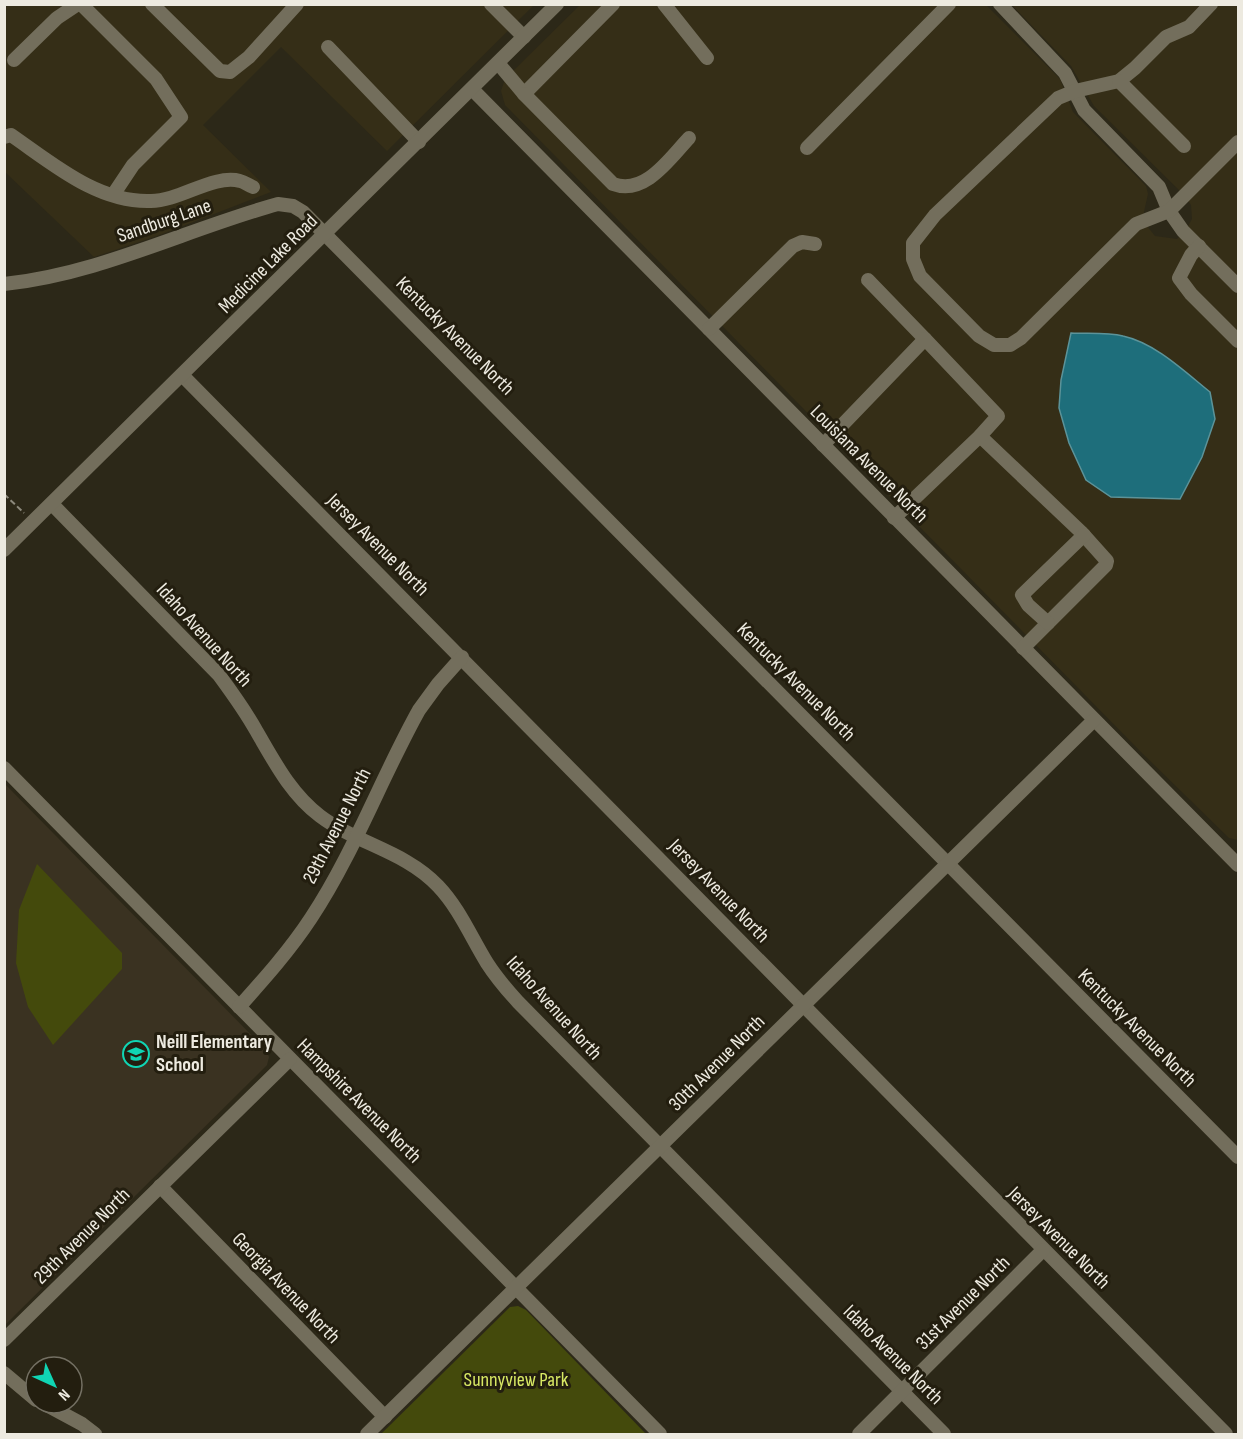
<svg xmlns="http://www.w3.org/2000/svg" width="1243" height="1439" viewBox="0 0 1243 1439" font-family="'Sofia Sans Condensed',sans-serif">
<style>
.built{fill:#352e17}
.education{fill:#3a3221}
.green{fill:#444a0c}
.water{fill:#1e6e7b;stroke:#5c9399;stroke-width:1.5}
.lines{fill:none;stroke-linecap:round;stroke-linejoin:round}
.path{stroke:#8c897c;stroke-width:2;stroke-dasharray:6 3;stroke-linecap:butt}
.minor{stroke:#736e5c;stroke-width:14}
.labels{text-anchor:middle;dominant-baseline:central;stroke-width:6;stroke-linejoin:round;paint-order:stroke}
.street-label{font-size:20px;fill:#edeae0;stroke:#231e0f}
.poi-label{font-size:20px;font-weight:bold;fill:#edeae0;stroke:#231e0f;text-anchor:start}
.park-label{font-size:20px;fill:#d9e964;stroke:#231e0f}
</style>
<rect width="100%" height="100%" fill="#2c2818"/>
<g class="built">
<path d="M 4,5 L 534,5 L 387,151 L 281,47 L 203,125 L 271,192 L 157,236 L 94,257 L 5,172 Z"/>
<path d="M 580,5 L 986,5 L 1060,79 L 1073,112 L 1146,186 L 1148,194 L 1143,216 L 1147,226 L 1155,236 L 1177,239 L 1186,230 L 1192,219 L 1191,205 L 1184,195 L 1094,106 L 1071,66 L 1012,5 L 1238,5 L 1238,840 L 1229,838 L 1141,752 L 505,105 L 501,91 L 505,79 Z"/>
</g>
<path class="education" d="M 5,784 L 266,1050 L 269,1057 L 267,1065 L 5,1325 Z"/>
<g class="green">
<path d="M 37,864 L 122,953 L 122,969 L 53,1045 L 28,1007 L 16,963 L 19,910 Z"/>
<path d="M 518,1306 L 526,1310 L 646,1434 L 381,1434 L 510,1307 Z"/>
</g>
<path class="water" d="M 1071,333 C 1087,334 1107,332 1123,336 C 1155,343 1184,371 1210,392 L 1215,419 L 1202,457 L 1180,499 L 1111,497 L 1086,480 L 1069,443 L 1059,408 L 1061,380 Z"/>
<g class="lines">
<path class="path" d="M 4,494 L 24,513"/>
<g class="minor">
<path d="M 81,4 L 156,79 L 181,117 L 133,165 L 113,195"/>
<path d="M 152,4 L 220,71 L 230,72 L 249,57 L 297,4"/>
<path d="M 491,4 L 524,37"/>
<path d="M 664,4 L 707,58"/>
<path d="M 1000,4 L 1065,73 L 1084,110 L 1159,187 L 1169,211 L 1183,231 L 1238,286"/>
<path d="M 1211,4 L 1189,27 L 1166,37 L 1135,68 L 1119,81 L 1075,91 L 1058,98 L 935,215 L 913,243 L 913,259 L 920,276 L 979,336 L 994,345 L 1010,345 L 1021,338 L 1136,224 L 1169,211 L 1238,142"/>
<path d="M 328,47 L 419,142"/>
<path d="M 14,60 L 57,18 L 78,4"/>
<path d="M 498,63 L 524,94 L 613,4"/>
<path d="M 1119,81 L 1184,146"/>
<path d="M 472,89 L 1238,865"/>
<path d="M 524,94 L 613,184 C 645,196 670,158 689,138"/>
<path d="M 4,137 L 11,135 C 53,164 98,203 151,201 C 180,201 213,174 240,181 C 245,182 249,186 253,187"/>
<path d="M 807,148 L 949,4"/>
<path d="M 1199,246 L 1191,255 L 1179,278 L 1191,294 L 1238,341"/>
<path d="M 868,280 L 925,339"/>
<path d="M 4,284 C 100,274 187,229 278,204 L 293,206 L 303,212 L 1238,1157"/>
<path d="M 709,329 L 793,246 L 802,242 L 815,244"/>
<path d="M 183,376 L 1226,1434"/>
<path d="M 980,436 L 1081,532 L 1107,561 L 1106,565 L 1023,648"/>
<path d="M 823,445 L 925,339 L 998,416 L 980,436 L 894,518"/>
<path d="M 52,504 L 219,675 C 233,694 246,712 257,732 C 275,763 291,794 320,816 C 357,844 405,851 438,886 C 459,908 471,937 487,963 C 496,977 507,990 518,1002 L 944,1434"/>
<path d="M 4,550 L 557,4"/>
<path d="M 1048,623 L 1028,605 L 1022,595 L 1084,535"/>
<path d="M 4,768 L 660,1434"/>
<path d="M 239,1007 C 265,978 290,950 311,918 C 354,853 381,778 419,710 L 438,684 L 462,657"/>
<path d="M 160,1186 L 385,1417"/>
<path d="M 4,1340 L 290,1059"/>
<path d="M 4,1373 L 36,1400"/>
<path d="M 43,1403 L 82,1424 L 95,1434"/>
<path d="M 367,1434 L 1094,720"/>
<path d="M 859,1434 L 1043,1250"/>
</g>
</g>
<defs>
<symbol id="school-ring" viewBox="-11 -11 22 22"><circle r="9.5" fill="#231e0f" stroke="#10d5b4" stroke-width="1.5"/><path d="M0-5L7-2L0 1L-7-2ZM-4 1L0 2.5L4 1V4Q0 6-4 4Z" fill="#10d5b4"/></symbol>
</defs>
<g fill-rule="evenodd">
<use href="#school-ring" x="121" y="1039" width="30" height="30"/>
</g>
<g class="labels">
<g class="street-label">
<text transform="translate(164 221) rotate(-19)">Sandburg Lane</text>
<text transform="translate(268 264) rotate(-45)">Medicine Lake Road</text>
<text transform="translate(455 336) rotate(45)">Kentucky Avenue North</text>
<text transform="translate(869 464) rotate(45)">Louisiana Avenue North</text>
<text transform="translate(378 545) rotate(45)">Jersey Avenue North</text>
<text transform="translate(204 635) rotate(48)">Idaho Avenue North</text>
<text transform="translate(796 682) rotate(45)">Kentucky Avenue North</text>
<text transform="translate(337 826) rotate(-63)">29th Avenue North</text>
<text transform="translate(719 891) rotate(46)">Jersey Avenue North</text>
<text transform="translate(554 1008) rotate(48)">Idaho Avenue North</text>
<text transform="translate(1137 1028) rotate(45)">Kentucky Avenue North</text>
<text transform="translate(717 1063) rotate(-45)">30th Avenue North</text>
<text transform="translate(359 1101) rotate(45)">Hampshire Avenue North</text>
<text transform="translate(82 1236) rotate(-45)">29th Avenue North</text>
<text transform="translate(1059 1238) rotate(45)">Jersey Avenue North</text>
<text transform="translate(286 1288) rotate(46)">Georgia Avenue North</text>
<text transform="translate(963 1303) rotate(-45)">31st Avenue North</text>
<text transform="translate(893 1355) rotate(45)">Idaho Avenue North</text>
</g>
<g class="poi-label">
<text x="156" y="1042">Neill Elementary<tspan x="156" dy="23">School</tspan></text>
</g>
<g class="park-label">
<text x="516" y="1380">Sunnyview Park</text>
</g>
</g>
<rect width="1243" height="1439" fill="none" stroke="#edeae0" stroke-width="12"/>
<g transform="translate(54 1385) rotate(135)"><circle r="28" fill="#231e0f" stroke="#747063" stroke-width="1.5"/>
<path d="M0-4.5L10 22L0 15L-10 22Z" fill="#10d5b4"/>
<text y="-9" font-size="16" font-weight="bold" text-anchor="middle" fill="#edeae0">N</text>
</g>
</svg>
